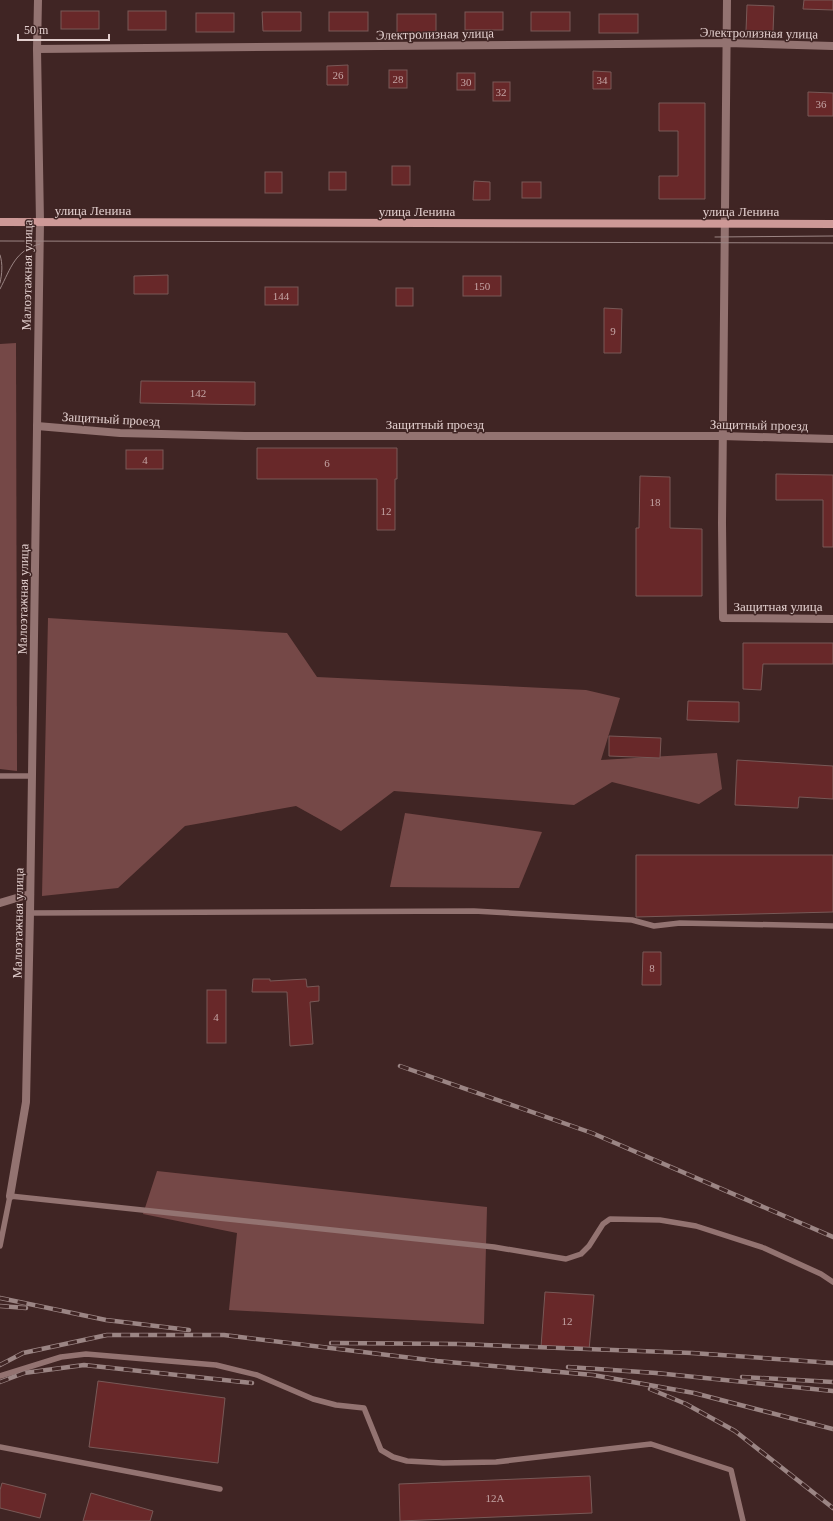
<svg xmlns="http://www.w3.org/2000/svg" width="833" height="1521" viewBox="0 0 833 1521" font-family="'Times New Roman',serif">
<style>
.green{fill:#754847}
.building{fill:#682829;stroke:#785957}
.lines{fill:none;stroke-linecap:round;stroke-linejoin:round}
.service{stroke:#937371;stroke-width:5.5}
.minor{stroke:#937371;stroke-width:8}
.secondary{stroke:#cd9997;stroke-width:8}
.tram{stroke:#9b8584;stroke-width:1}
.rail-casing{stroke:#9b8584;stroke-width:4.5}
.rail{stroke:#402524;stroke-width:3;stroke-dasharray:9;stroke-linecap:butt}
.labels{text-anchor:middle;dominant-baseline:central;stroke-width:3;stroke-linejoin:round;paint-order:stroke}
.number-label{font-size:11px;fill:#c4a5a5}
.street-label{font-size:13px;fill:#e2cfce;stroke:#402524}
</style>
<rect width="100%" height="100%" fill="#402524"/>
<g class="green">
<path d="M 16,343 L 17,771 L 0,769 L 0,344 Z"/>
<path d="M 48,618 L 287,633 L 317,677 L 586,690 L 620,698 L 601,760 L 717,753 L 722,789 L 699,804 L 612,782 L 574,805 L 394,791 L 341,831 L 296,806 L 185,826 L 118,888 L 42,896 Z"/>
<path d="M 405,813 L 542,832 L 519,888 L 390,887 Z"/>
<path d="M 157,1171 L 487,1207 L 484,1324 L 229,1310 L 237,1233 L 143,1214 Z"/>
</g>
<g class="building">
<path d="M 804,0 L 833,0 L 833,10 L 803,9 Z"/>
<path d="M 747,5 L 774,6 L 773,32 L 746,31 Z"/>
<rect x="61" y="11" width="38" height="18"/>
<rect x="128" y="11" width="38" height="19"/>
<path d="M 262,12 L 301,12 L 301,31 L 263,31 Z"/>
<rect x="329" y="12" width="39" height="19"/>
<rect x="465" y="12" width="38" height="18"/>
<rect x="531" y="12" width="39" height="19"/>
<rect x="196" y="13" width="38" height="19"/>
<rect x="397" y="14" width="39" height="19"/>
<rect x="599" y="14" width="39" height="19"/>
<path d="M 348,65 L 348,85 L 327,85 L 327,66 Z"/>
<rect x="389" y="70" width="18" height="18"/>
<path d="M 593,71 L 611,72 L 611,89 L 593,89 Z"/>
<rect x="457" y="73" width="18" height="17"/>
<rect x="493" y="82" width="17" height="19"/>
<path d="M 808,92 L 833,93 L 833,116 L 808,116 Z"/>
<path d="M 659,103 L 705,103 L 705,199 L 659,199 L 659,176 L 678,176 L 678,131 L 659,131 Z"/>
<rect x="392" y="166" width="18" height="19"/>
<rect x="265" y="172" width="17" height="21"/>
<rect x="329" y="172" width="17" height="18"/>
<path d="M 474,181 L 490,182 L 490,200 L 473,200 Z"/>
<rect x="522" y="182" width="19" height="16"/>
<path d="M 168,275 L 168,294 L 134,294 L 134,276 Z"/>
<rect x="463" y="276" width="38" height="20"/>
<rect x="265" y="287" width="33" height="18"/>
<rect x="396" y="288" width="17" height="18"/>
<path d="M 604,308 L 622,309 L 621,353 L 604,353 Z"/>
<path d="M 141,381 L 255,382 L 255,405 L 140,403 Z"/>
<path d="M 257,448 L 397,448 L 397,479 L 395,479 L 395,530 L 377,530 L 377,479 L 257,479 Z"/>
<rect x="126" y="450" width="37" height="19"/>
<path d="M 776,474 L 833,475 L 833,547 L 823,547 L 823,500 L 776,500 Z"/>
<path d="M 640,476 L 670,477 L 670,528 L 702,529 L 702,596 L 636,596 L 636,528 L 639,528 Z"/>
<path d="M 743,643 L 833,643 L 833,664 L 763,664 L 761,690 L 743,689 Z"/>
<path d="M 688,701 L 739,702 L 739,722 L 687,720 Z"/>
<path d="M 609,736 L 661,738 L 660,758 L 609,756 Z"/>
<path d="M 737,760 L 833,766 L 833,799 L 799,797 L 798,808 L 735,805 Z"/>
<path d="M 636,855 L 833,855 L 833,912 L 636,917 Z"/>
<path d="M 643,952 L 661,952 L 661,985 L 642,985 Z"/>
<path d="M 253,979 L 270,979 L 270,981 L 306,979 L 307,987 L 319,986 L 319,1001 L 310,1002 L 313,1044 L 290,1046 L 287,992 L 252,992 Z"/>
<rect x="207" y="990" width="19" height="53"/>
<path d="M 545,1292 L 594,1295 L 589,1350 L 541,1347 Z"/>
<path d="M 98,1381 L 225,1398 L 218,1463 L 89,1447 Z"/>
<path d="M 590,1476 L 592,1513 L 400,1521 L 399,1484 Z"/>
<path d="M 2,1483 L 46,1494 L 40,1518 L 0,1508 L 0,1490 Z"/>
<path d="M 91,1493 L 153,1511 L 150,1521 L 83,1521 Z"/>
</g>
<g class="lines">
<g class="service">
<path d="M 0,776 L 32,776"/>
<path d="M 30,913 L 474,911 L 632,920 L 654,926 L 680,923 L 833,926"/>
<path d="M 0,1246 L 10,1196 L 494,1247 L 566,1259 L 581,1254 L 589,1246 L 603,1224 L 610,1219 L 660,1220 L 696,1226 L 764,1248 L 821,1274 L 833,1282"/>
<path d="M 0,1376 L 61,1357 L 86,1354 L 216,1365 L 257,1375 L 313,1399 L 336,1405 L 364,1408 L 381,1450 L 393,1457 L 407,1461 L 443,1463 L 496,1462 L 651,1444 L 731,1470 L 743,1521"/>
<path d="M 0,1447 L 220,1489"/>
</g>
<g class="minor">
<path d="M 727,0 L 722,523 L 723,618 L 833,619"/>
<path d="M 37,49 L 727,43 L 833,46"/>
<path d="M 37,426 L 120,433 L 245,436 L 722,436 L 833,439"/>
<path d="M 0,903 L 30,894"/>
<path d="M 10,1196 L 26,1102 L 30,913 L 40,222 L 37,49 L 38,0"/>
</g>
<path class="secondary" d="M 0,222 L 833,224"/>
<g class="tram">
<path d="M 715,237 L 833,236"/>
<path d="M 0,241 L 833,243"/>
<path d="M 0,255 C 3,264 2,274 0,283"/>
<path d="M 0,289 C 11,268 15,250 40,244"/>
</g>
<defs>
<g id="rail">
<path d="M 400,1066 L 592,1133 L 833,1237"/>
<path d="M 0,1298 L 106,1320 L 189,1330"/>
<path d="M 0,1306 L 26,1308"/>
<path d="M 331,1343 L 459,1344 L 692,1353 L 833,1363"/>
<path d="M 0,1365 L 23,1353 L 107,1335 L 224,1335 L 437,1361 L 593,1375 L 694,1393 L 833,1429"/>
<path d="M 568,1367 L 656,1373 L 833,1391"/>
<path d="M 742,1377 L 833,1382"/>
<path d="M 0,1382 L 24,1373 L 84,1365 L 252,1383"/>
<path d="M 650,1389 L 686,1404 L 735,1431 L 833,1508"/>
</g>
</defs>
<use href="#rail" class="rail-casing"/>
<use href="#rail" class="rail"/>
</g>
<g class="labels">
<g class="number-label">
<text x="338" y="75">26</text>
<text x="398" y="79">28</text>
<text x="602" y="80">34</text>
<text x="466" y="82">30</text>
<text x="501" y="92">32</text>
<text x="821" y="104">36</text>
<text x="482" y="286">150</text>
<text x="281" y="296">144</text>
<text x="613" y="331">9</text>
<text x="198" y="393">142</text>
<text x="145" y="460">4</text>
<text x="327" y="463">6</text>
<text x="655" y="502">18</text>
<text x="386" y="511">12</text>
<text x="652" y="968">8</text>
<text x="216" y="1017">4</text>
<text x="567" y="1321">12</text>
<text x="495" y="1498">12А</text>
</g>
<g class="street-label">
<text transform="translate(759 33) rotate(1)">Электролизная улица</text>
<text transform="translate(435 34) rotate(-1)">Электролизная улица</text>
<text x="93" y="210">улица Ленина</text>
<text x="417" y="211">улица Ленина</text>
<text x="741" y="211">улица Ленина</text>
<text transform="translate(27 275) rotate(-89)">Малоэтажная улица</text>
<text transform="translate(111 419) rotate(3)">Защитный проезд</text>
<text x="435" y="424">Защитный проезд</text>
<text transform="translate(759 425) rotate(1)">Защитный проезд</text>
<text transform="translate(23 599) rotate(-89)">Малоэтажная улица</text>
<text x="778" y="606">Защитная улица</text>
<text transform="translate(18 923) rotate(-89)">Малоэтажная улица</text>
</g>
</g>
<path d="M18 34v6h91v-6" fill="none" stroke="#e2cfce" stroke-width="2"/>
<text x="24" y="34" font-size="12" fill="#e2cfce" stroke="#402524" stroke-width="3" paint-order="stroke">50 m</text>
</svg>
